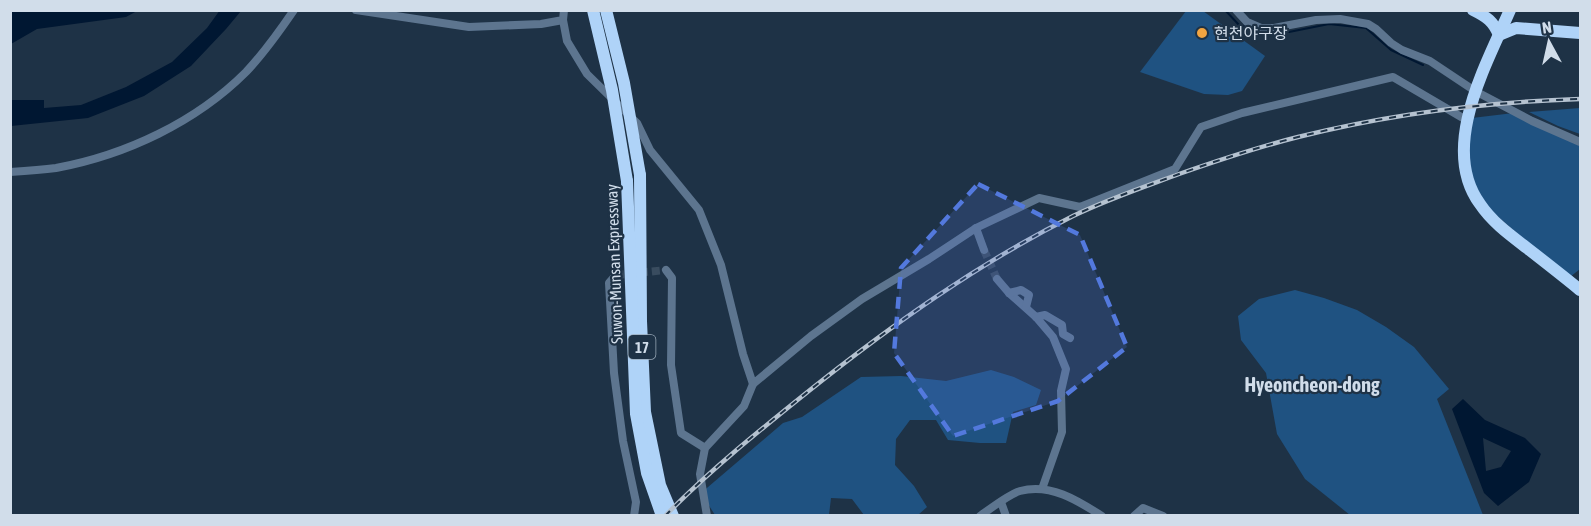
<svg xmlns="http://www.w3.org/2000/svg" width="1591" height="526" viewBox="0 0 1591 526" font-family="'Asap Condensed','Noto Sans KR',sans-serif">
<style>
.green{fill:#1f5281}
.water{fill:#001732;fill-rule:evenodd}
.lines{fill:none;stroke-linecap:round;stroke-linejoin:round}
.stream{stroke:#001732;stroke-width:2}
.minor-tunnel{stroke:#394c5f;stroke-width:8;stroke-dasharray:8 4;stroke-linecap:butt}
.minor{stroke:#5d758f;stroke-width:8}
.highway{stroke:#afd3f8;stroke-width:12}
.rail-casing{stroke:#b5c2d0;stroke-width:4.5}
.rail{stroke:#1e3246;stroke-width:2;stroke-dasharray:7;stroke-linecap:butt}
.highway-bridge{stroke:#afd3f8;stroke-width:12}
.marked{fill:#5379dd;fill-opacity:0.2;stroke:#5379dd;stroke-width:4.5;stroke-dasharray:12 8;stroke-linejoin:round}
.poi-dot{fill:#f2a541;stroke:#1e3246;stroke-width:2}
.labels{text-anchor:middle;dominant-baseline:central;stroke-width:4.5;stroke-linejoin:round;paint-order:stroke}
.shield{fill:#1e3246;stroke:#9baab9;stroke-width:1.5}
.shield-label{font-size:15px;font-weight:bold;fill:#d1ddea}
.poi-label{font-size:16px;fill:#d1ddea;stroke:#1e3246;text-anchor:start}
.street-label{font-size:16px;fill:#d1ddea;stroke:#1e3246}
.quarter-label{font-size:20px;font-weight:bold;fill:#d1ddea;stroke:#1e3246}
</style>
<rect width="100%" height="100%" fill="#1e3246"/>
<g class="green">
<path d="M 1186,11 L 1203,11 L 1265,56 L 1242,91 L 1228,95 L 1204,94 L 1140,72 Z"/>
<path d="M 1580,108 L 1580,134 L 1558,126 L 1529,112 Z"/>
<path d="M 1522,112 L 1580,140 L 1580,269 L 1570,277 L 1555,266 L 1488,208 L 1471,177 L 1466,154 L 1472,118 Z"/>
<path d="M 1295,290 L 1324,298 L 1357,310 L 1386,327 L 1414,347 L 1449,389 L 1437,399 L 1483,515 L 1350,515 L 1305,479 L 1277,434 L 1266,373 L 1241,340 L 1238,316 L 1259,299 Z"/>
<path d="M 991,370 L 1014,377 L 1041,390 L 1036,405 L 1013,412 L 1006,443 L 980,443 L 948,440 L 936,420 L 910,420 L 896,439 L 895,465 L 914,486 L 927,507 L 918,515 L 864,515 L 852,499 L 831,498 L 829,515 L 715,515 L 701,493 L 783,423 L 802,417 L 861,377 L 901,376 L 946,381 Z"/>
</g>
<g class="water">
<path d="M 15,10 L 137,10 L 137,11 L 126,17 L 37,29 L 11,44 L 11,12 Z"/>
<path d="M 220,10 L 241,11 L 226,29 L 191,66 L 144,96 L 88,118 L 11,126 L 11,100 L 44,100 L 44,108 L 81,105 L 126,87 L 172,62 L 207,28 Z"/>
<path d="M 1463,399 L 1485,420 L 1525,438 L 1541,454 L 1529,482 L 1498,506 L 1484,493 L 1452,409 ZM 1483,438 L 1511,451 L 1501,467 L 1486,471 Z"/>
</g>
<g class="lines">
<path class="stream" d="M 1225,10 L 1239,25 L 1265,33 L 1289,32 L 1329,24 L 1366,28 L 1391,50 L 1423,65"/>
<g class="minor-tunnel">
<path d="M 984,250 L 997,279"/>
<path d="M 616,275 L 666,270"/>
</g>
<g class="minor">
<path d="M 356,10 L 469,27 L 541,24 L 563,20 L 564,10"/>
<path d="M 1236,10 L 1247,22 L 1261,28 L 1274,28 L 1316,20 L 1340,19 L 1368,24 L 1376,29 L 1391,43 L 1402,50 L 1430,61 L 1475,91 L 1532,121 L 1580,142"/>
<path d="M 563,20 L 567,41 L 587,74 L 637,123 L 650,150 L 699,210 L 721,265 L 743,354 L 753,384 L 811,336 L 862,299 L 929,259 L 976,228 L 1039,198 L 1080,207 L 1175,169 L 1201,127 L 1242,113 L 1393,77 L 1468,121"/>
<path d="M 10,172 C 26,171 41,170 56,168 C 126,155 196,122 246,72 C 264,53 279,32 294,10"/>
<path d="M 976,228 L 984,250"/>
<path d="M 666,270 L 672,278 L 671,365 L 681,433 L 705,448"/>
<path d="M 616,275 L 609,283 L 614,373 L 623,441 L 636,502 L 634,516"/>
<path d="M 997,279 L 1009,293 L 1036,317 L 1053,337 L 1066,369 L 1061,391 L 1062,432 L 1042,489"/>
<path d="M 1009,293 L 1021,290 L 1029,295 L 1026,307"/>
<path d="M 1036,317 L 1045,315 L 1062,325 L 1063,334 L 1070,338"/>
<path d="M 1001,502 L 1006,516"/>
<path d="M 707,516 L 700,474 L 705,448 L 744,406 L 753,384"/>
<path d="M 980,516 C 990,509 1009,494 1020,491 C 1050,483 1077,500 1102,516"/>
<path d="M 1134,516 L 1143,508 L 1163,516"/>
</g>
<g class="highway">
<path d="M 1473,10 C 1487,17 1493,21 1499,35 L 1516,28 L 1580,33"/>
<path d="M 1510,10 C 1486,65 1439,148 1480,204 C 1492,222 1510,235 1527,248 C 1545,262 1563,276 1580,290"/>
<path d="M 640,175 L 641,321 L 645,412 L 660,485 L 673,516"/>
<path d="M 627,181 L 636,414 L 647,473 L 662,516"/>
</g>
<defs>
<path id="rail" d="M 665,516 C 710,470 760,430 810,390 C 893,324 979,263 1073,216 C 1108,199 1144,187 1179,174 C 1219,160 1258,147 1298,137 C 1390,114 1486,102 1580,99"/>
</defs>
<use href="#rail" class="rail-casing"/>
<use href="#rail" class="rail"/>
<g class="highway-bridge">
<path d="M 593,10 L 612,90 L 627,181"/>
<path d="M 606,10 L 624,83 L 640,175"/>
</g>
</g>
<path class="marked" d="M 978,184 L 1080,235 L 1127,347 L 1058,401 L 953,436 L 894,353 L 901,268 Z"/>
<circle class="poi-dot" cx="1202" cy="33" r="6"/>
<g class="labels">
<rect class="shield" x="628.5" y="335" width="27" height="24" rx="4.5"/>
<g class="shield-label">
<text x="642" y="347">17</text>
</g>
<g class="poi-label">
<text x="1214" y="33">현천야구장</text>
</g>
<g class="street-label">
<text transform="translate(614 264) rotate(-92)">Suwon-Munsan Expressway</text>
</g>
<g class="quarter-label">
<text x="1312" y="384">Hyeoncheon-dong</text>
</g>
</g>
<rect width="1591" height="526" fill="none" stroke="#d1ddea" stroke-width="24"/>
<g transform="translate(1549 42) rotate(352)" stroke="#1e3246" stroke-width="4.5" paint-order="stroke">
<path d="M0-4.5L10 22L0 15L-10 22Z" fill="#d1ddea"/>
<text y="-9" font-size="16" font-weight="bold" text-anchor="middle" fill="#d1ddea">N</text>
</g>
</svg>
